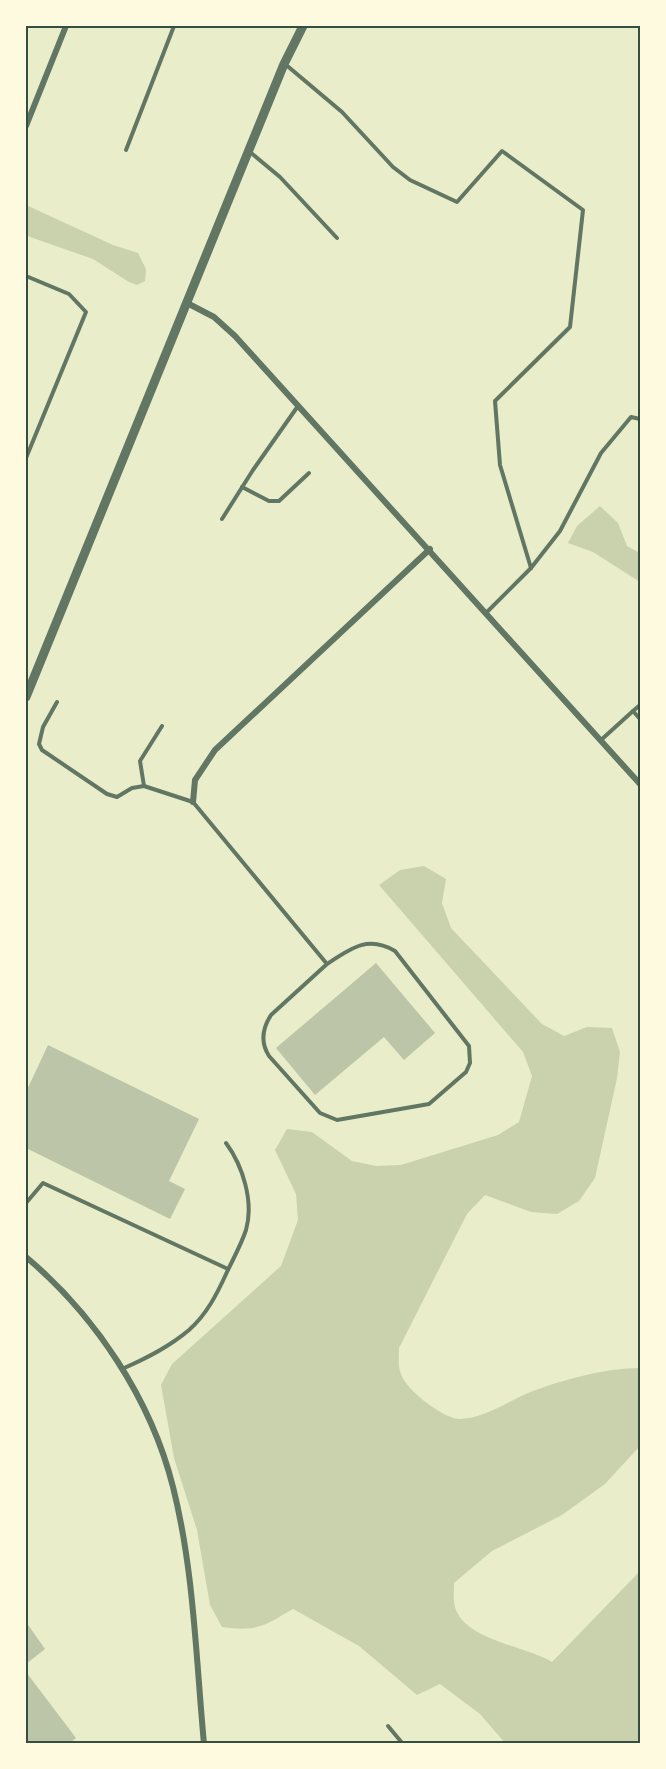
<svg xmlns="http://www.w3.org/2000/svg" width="666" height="1769" viewBox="0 0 666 1769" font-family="'Crimson Pro',serif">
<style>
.green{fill:#cad2ad}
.building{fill:#bcc5a7}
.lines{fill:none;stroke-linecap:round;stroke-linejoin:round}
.service{stroke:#617663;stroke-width:4}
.minor{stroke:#617663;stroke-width:6}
.tertiary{stroke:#617663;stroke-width:9}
.neatline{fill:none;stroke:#344e41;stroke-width:2}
</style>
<rect width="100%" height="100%" fill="#e9edc9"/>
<g class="green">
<path d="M 26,205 L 113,245 L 138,253 L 146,269 L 145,281 L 137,285 L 129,282 L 93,259 L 30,237 L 26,234 Z"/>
<path d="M 600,506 L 618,523 L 627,546 L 640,553 L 640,582 L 593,552 L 568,543 L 577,526 Z"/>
<path d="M 424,866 L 446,879 L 442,903 L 451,928 L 542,1024 L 564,1036 L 587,1027 L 612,1028 L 620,1052 L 617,1078 L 595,1178 L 579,1201 L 557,1214 L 531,1212 L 485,1195 L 467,1214 L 399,1348 C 399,1355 398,1364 400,1371 C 403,1388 442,1418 459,1419 C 483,1419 507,1402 528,1393 C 562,1380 604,1368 640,1368 L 640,1446 L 605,1484 L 562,1515 L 492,1551 L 454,1583 C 454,1590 453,1600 455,1607 C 464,1640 526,1646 552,1662 L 640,1571 L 640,1743 L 505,1743 L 480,1714 L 440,1684 L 417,1695 L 359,1646 L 293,1609 C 264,1626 257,1632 222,1627 L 210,1605 L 197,1530 L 174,1458 L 161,1385 L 172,1364 L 281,1266 L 298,1220 L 296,1194 L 275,1150 L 287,1129 L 312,1132 L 352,1161 L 376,1166 L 401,1165 L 498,1135 L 519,1122 L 532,1076 L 523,1052 L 379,885 L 400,870 Z"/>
</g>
<g class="building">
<path d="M 376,963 L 435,1033 L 404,1060 L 384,1037 L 315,1095 L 276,1048 Z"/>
<path d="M 48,1045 L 199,1119 L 169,1181 L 185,1189 L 170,1219 L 26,1148 L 26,1092 Z"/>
<path d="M 26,1622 L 45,1649 L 26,1664 Z"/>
<path d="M 26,1672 L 76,1738 L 69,1744 L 26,1744 Z"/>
</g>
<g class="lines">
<g class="service">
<path d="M 285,64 L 342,112 L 393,167 L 410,180 L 457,202 L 502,151 L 583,210 L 570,327 L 495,401 L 500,465 L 531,568"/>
<path d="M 126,150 L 174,26"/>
<path d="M 250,152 L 280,177 L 337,238"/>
<path d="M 26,276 L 69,294 L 86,312 L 26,458"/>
<path d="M 242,487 L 269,501 L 279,501 L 309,473"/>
<path d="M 222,519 L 253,470 L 298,406"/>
<path d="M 487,612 L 531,568 L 560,531 L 601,453 L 631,417 L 640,419"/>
<path d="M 57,702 L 43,727 L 39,744 L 42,750 L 107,794 L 117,797 L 132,788 L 144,786 L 193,802 L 327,964 L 271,1015 C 262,1029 260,1042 269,1056 L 320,1113 L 337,1120 L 429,1104 L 466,1072 L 470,1063 L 469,1046 L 395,951 C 368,935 351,948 327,964"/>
<path d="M 633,711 L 640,705"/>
<path d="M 601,740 L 633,711 L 640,719"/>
<path d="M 144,786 L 140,761 L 162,726"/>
<path d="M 26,1203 L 43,1183 L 228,1269"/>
<path d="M 122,1369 C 147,1358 169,1347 189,1330 C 207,1314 217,1294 227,1272 C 233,1259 241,1245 246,1230 C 254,1202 243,1166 226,1143"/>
<path d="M 388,1726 L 403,1744"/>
</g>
<g class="minor">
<path d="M 26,126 L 66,26"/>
<path d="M 187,303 L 214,317 L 235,336 L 640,784"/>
<path d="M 193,802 L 195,780 L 215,750 L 430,549"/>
<path d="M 26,1257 C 95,1315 151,1399 173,1487 C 194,1570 196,1659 204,1744"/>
</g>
<path class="tertiary" d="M 26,697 L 284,64 L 303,26"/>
</g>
<rect width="666" height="1769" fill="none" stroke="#fefae0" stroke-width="54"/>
<rect x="27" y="27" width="612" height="1715" class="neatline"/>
</svg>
